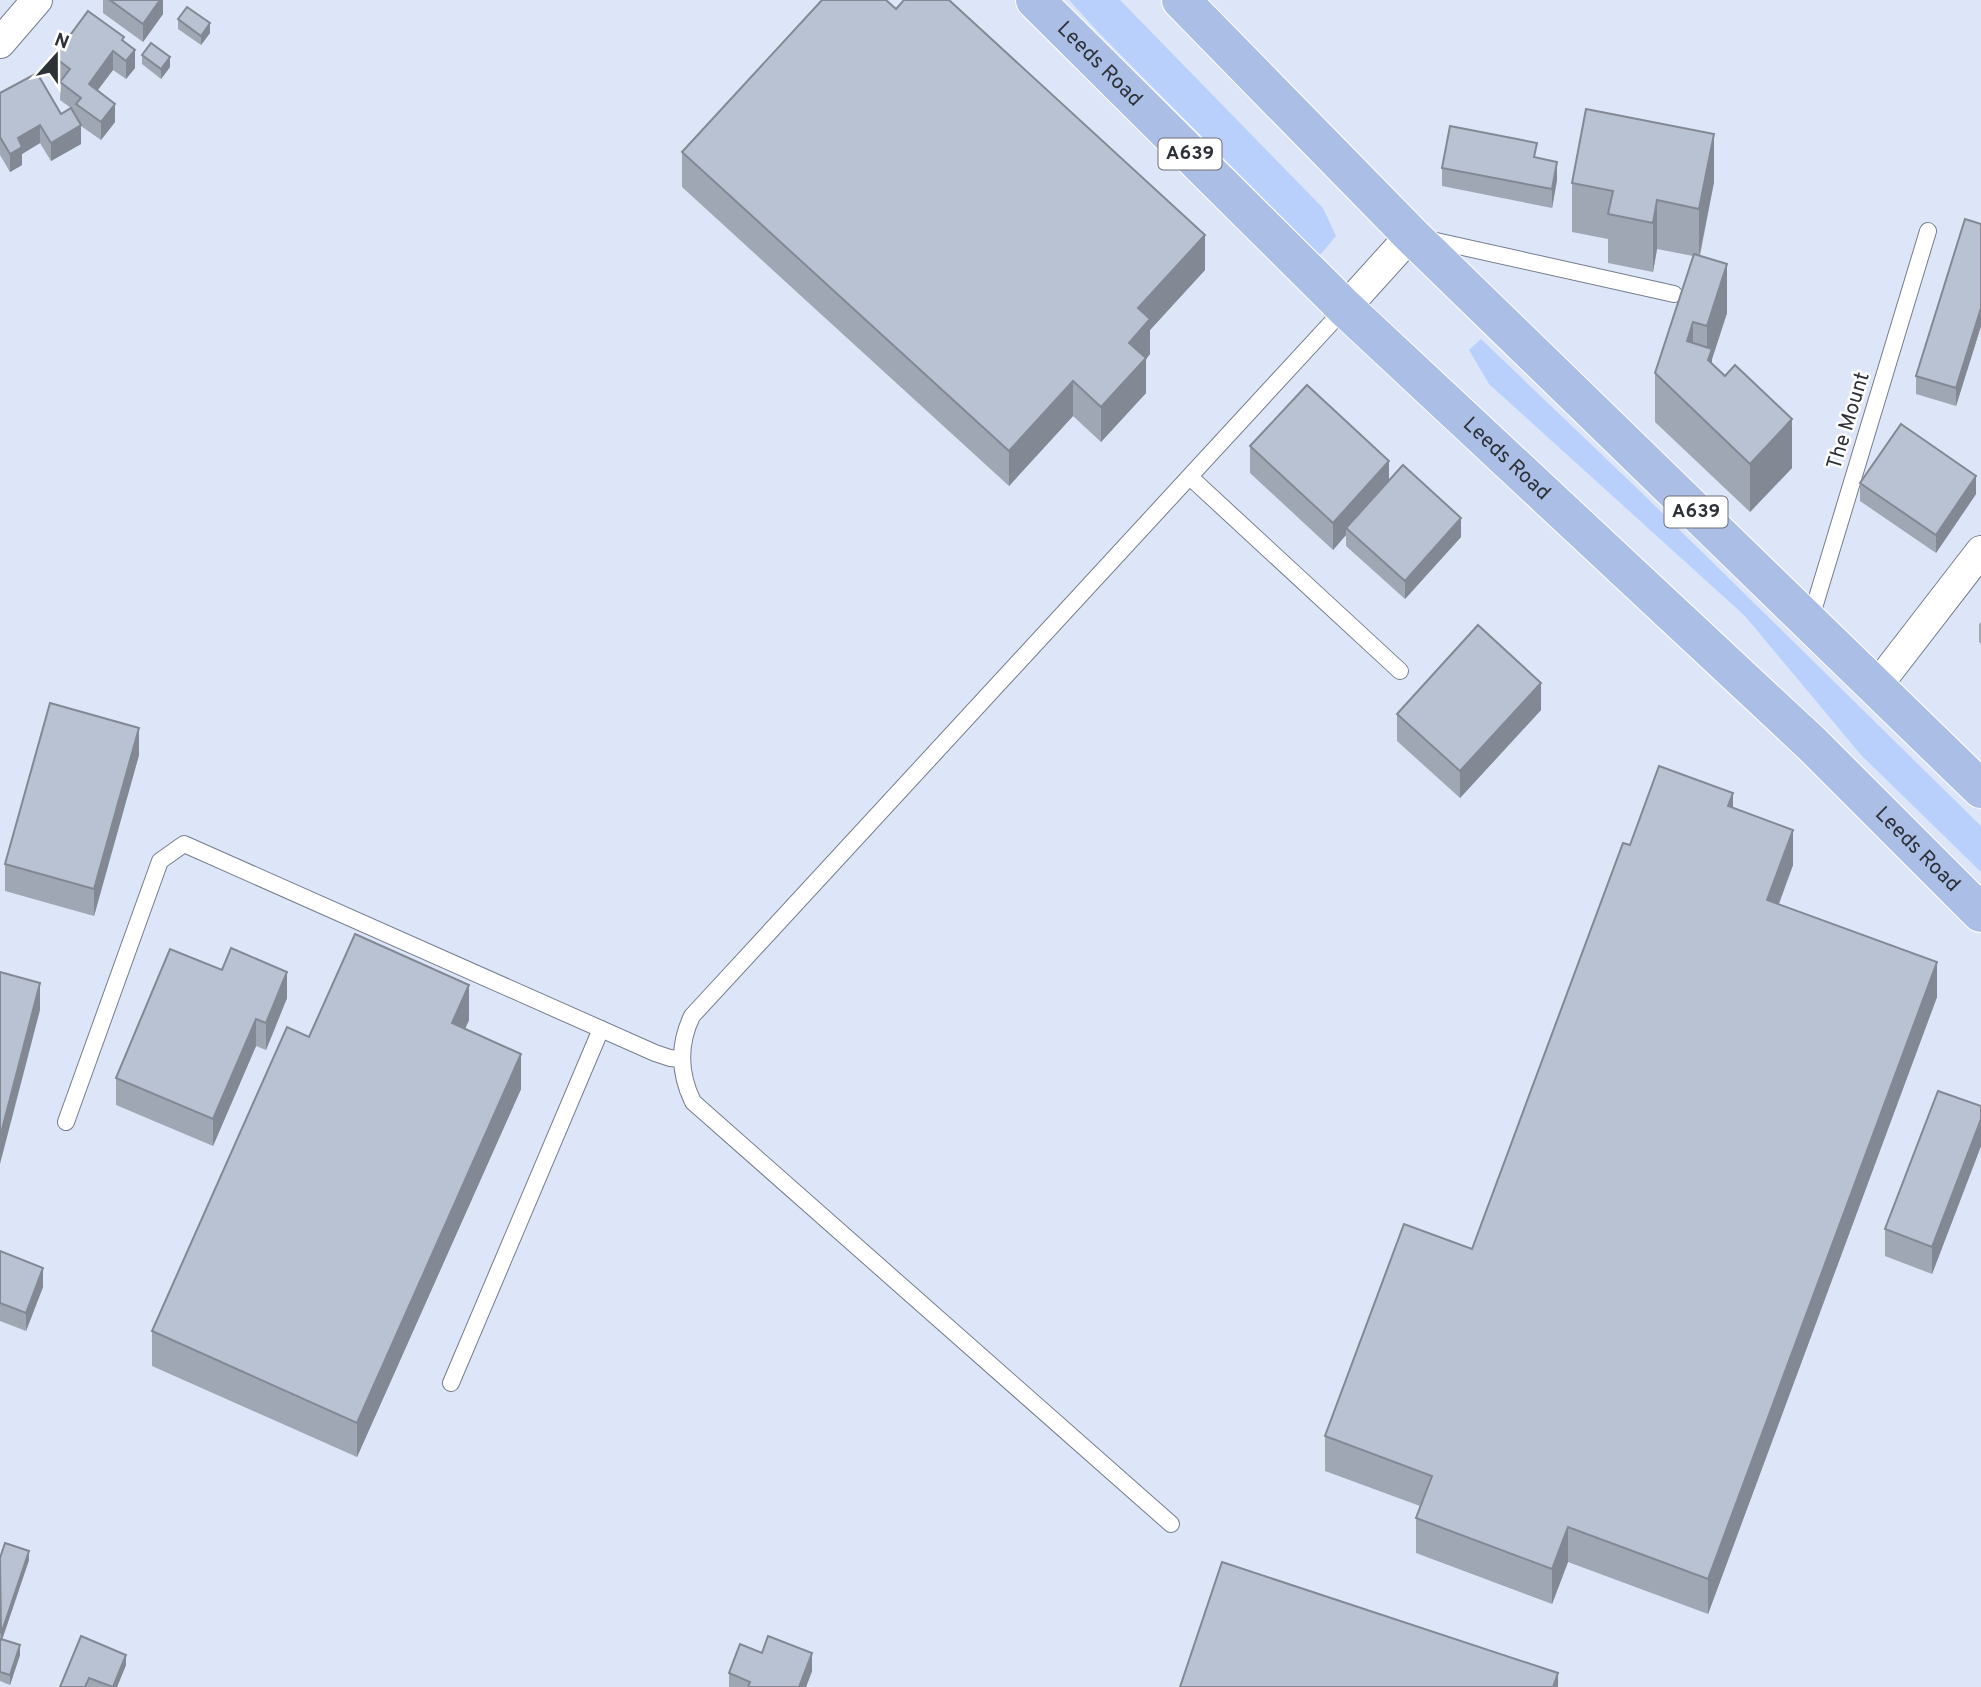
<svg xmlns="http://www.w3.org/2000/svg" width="1981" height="1687" viewBox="0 0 1981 1687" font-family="Overpass,sans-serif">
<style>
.green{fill:#bad0fc}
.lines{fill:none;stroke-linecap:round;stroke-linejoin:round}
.service-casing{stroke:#757d8d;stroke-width:18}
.minor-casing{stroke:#757d8d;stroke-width:32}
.primary-casing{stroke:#fff;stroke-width:40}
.service{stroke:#fff;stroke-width:16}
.minor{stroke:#fff;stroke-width:30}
.primary{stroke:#abbee6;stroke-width:38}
.wall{fill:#9fa7b5}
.shaded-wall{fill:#828894}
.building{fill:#b9c2d3;stroke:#828894;stroke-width:2}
.labels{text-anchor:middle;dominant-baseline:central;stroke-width:5;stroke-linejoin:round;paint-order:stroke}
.shield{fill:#fff;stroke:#6c6f74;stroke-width:2}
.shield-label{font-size:19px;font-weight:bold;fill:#2d3138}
.street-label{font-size:21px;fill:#2d3138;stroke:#fff}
</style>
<rect width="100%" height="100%" fill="#dde6f8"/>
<g class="green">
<path d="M 1069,0 L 1120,0 L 1323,208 L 1336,236 L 1320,255 L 1100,34 Z"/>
<path d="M 1481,339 L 1644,495 L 1981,826 L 1981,872 L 1861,755 L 1745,616 L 1489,384 L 1469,350 Z"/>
</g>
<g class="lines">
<defs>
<g id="service">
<path d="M 1427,239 L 1674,294"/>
<path d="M 1190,477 L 1400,671"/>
<path d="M 1810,621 L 1928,231"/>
<path d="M 66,1122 L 160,861 L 184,844 L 655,1053 L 670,1058 L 681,1059"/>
<path d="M 451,1383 L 601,1029"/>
<path d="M 1171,1524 L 693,1102 C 679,1073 678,1045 692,1016 L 1345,308"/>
</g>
<g id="minor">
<path d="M 0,43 L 37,0"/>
<path d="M 1345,308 L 1411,235"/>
<path d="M 1876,687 L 1981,551"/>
</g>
<g id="primary">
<path id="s1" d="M 1035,0 L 1345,308 L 1812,744 L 1981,913"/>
<path d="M 1181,0 L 1411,235 L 1981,789"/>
</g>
</defs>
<use href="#service" class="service-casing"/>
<use href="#minor" class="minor-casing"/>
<use href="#primary" class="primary-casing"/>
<use href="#service" class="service"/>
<use href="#minor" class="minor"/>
<use href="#primary" class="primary"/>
</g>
<g class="wall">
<path d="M 103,0 L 163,0 L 163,14 L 143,42 L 103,13 Z"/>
<path d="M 896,9 L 1205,270 L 1150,330 L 1150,354 L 1146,359 L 1146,393 L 1101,442 L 1073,416 L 1009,486 L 682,187 L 682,152 Z"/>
<path d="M 178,19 L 210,33 L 201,45 L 178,29 Z"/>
<path d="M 124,41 L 135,68 L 126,79 L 113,70 L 97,90 L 115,122 L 101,140 L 81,126 L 81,144 L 51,161 L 40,143 L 22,154 L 22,165 L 10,172 L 0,155 L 0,93 L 61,114 L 71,108 L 60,100 L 61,81 L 54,76 L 54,57 Z"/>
<path d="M 142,55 L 170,67 L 161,79 L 142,64 Z"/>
<path d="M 1537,158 L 1557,180 L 1552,208 L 1442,186 L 1442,168 Z"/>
<path d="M 1714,182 L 1700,256 L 1727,313 L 1712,359 L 1712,363 L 1792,468 L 1750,512 L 1655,422 L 1655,373 L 1693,256 L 1657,249 L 1653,272 L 1608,263 L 1608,239 L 1572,232 L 1572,183 Z"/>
<path d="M 1981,224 L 1981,326 L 1956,406 L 1916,394 L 1916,376 Z"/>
<path d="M 1250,446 L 1389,480 L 1461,537 L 1405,599 L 1346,546 L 1346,535 L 1333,550 L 1250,473 Z"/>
<path d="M 1860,483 L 1976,494 L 1936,553 L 1860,501 Z"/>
<path d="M 1981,622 L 1981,644 L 1979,642 L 1979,624 Z"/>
<path d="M 1541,710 L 1460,798 L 1397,741 L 1397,714 Z"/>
<path d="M 139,755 L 94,916 L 5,891 L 5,864 Z"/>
<path d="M 1733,808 L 1793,865 L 1779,904 L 1937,997 L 1708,1614 L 1568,1562 L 1552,1604 L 1416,1553 L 1416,1518 L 1420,1506 L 1325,1471 L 1325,1436 L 1472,1249 L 1630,845 Z"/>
<path d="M 287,998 L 266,1050 L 256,1046 L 213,1146 L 116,1105 L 116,1078 Z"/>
<path d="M 469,1020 L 465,1029 L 521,1089 L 357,1457 L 152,1366 L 152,1331 L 309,1037 Z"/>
<path d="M 1981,1106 L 1981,1146 L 1932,1274 L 1885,1256 L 1885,1229 Z"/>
<path d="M 0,1251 L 43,1287 L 26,1331 L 0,1321 Z"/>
<path d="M 0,1558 L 29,1560 L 2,1639 L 20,1655 L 10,1685 L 0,1681 Z"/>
<path d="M 126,1665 L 117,1687 L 60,1687 Z"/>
<path d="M 812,1671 L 806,1687 L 729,1687 L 729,1673 Z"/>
</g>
<g class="shaded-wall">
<path d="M 160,0 L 163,0 L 163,14 L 143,42 L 143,24 Z"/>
<path d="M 210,23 L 210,33 L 201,45 L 201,36 Z"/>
<path d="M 135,50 L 135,68 L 126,79 L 126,61 Z"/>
<path d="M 113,51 L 113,70 L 89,102 L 89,84 Z"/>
<path d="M 170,57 L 170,67 L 161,79 L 161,69 Z"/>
<path d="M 115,104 L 115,122 L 101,140 L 101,122 Z"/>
<path d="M 40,125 L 40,143 L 22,154 L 22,165 L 10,172 L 10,154 L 18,138 Z"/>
<path d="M 81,125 L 81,144 L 51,161 L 51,143 Z"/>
<path d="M 1714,134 L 1714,182 L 1699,257 L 1699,209 Z"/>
<path d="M 1557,162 L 1557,180 L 1552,208 L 1552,189 Z"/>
<path d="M 1657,200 L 1657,249 L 1653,272 L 1653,223 Z"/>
<path d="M 1205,235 L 1205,270 L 1150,330 L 1150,354 L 1146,359 L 1146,393 L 1101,442 L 1101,407 L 1129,343 L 1138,308 Z"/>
<path d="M 1727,264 L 1727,313 L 1712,359 L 1712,398 L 1707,375 L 1707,326 Z"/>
<path d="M 1981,308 L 1981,326 L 1956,406 L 1956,388 Z"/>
<path d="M 1693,322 L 1693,370 L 1687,341 Z"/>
<path d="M 1073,381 L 1073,416 L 1009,486 L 1009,451 Z"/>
<path d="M 1792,419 L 1792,468 L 1750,512 L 1750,464 Z"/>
<path d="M 1389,461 L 1389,488 L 1346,528 L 1346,535 L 1333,550 L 1333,523 Z"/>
<path d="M 1976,476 L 1976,494 L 1936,553 L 1936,535 Z"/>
<path d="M 1461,518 L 1461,537 L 1405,599 L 1405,581 Z"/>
<path d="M 1541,683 L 1541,710 L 1460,798 L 1460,771 Z"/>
<path d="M 139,728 L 139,755 L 94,916 L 94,889 Z"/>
<path d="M 1733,793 L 1733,828 L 1728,806 Z"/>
<path d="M 1793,830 L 1793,865 L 1767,935 L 1767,900 Z"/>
<path d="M 1937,962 L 1937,997 L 1708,1614 L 1708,1579 Z"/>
<path d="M 287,972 L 287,998 L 266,1050 L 266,1023 Z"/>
<path d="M 40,983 L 40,1010 L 0,1164 L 0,1137 Z"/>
<path d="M 469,985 L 469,1020 L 452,1058 L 452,1023 Z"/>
<path d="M 256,1019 L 256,1046 L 213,1146 L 213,1119 Z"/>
<path d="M 521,1054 L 521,1089 L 357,1457 L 357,1423 Z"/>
<path d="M 1981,1119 L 1981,1146 L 1932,1274 L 1932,1247 Z"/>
<path d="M 43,1268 L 43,1287 L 26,1331 L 26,1313 Z"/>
<path d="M 1568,1527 L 1568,1562 L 1552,1604 L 1552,1569 Z"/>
<path d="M 29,1551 L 29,1560 L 1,1643 L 1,1634 Z"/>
<path d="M 20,1645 L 20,1655 L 10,1685 L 10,1675 Z"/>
<path d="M 812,1653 L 812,1671 L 806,1687 L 799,1687 Z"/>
<path d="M 126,1655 L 126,1665 L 117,1687 L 113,1687 Z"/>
<path d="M 1558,1673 L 1558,1687 L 1553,1687 Z"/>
</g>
<g class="building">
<path d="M 110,0 L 160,0 L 143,24 Z"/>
<path d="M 822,0 L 886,0 L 896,9 L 904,0 L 949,0 L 1205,235 L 1138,308 L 1150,319 L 1129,343 L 1146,358 L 1101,407 L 1073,381 L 1009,451 L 682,152 Z"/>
<path d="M 187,7 L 210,23 L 201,36 L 178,19 Z"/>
<path d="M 88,11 L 124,37 L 122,40 L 135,50 L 126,61 L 113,51 L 89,84 L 115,104 L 101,122 L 76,104 L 81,98 L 60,82 L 70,69 L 54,57 Z"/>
<path d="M 151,43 L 170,57 L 161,69 L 142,55 Z"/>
<path d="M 37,73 L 61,114 L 71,108 L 81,125 L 51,143 L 40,125 L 18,138 L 22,147 L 10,154 L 0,137 L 0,93 Z"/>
<path d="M 1586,109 L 1714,134 L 1699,209 L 1657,200 L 1653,223 L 1608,214 L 1613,191 L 1572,183 Z"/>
<path d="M 1450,126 L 1537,143 L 1534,157 L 1557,162 L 1552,189 L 1442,168 Z"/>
<path d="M 1965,219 L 1981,224 L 1981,308 L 1956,388 L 1916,376 Z"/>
<path d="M 1694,254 L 1727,264 L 1707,326 L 1693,322 L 1687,341 L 1712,349 L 1708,360 L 1725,376 L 1735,365 L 1792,419 L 1750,464 L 1655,373 Z"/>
<path d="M 1307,385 L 1389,461 L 1333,523 L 1250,446 Z"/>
<path d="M 1901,424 L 1976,476 L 1936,535 L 1860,483 Z"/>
<path d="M 1403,465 L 1461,518 L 1405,581 L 1346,528 Z"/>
<path d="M 1478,625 L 1541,683 L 1460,771 L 1397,714 Z"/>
<path d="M 50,703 L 139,728 L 94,889 L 5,864 Z"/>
<path d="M 1659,766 L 1733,793 L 1728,806 L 1793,830 L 1767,900 L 1937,962 L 1708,1579 L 1568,1527 L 1552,1569 L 1416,1518 L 1432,1476 L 1325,1436 L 1404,1224 L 1472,1249 L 1623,843 L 1630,845 Z"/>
<path d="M 355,934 L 469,985 L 452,1023 L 521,1054 L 357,1423 L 152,1331 L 287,1027 L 309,1037 Z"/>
<path d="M 231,948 L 287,972 L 266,1023 L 256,1019 L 213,1119 L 116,1078 L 170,949 L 222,970 Z"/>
<path d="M 0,972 L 40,983 L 0,1137 Z"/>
<path d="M 1938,1091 L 1981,1106 L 1981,1119 L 1932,1247 L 1885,1229 Z"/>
<path d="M 0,1251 L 43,1268 L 26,1313 L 0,1303 Z"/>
<path d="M 5,1543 L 29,1551 L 1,1634 L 0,1558 Z"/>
<path d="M 1222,1562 L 1558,1673 L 1553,1687 L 1180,1687 Z"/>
<path d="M 81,1636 L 126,1655 L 113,1687 L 89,1678 L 85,1687 L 60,1687 Z"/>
<path d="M 768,1636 L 812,1653 L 799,1687 L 748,1687 L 750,1682 L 729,1673 L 740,1644 L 762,1653 Z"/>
<path d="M 1,1639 L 20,1645 L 10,1675 L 0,1672 L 0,1642 Z"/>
</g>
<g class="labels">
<g class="shield">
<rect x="1158.5" y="138.5" width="63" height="31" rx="5"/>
<rect x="1664.5" y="496.5" width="63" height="31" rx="5"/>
</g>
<g class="shield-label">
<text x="1190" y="154">A639</text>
<text x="1696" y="512">A639</text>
</g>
<g class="street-label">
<text stroke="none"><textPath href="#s1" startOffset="91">Leeds Road</textPath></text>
<text transform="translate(1849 421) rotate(-73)">The Mount</text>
<text stroke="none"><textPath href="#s1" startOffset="658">Leeds Road</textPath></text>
<text stroke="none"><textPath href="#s1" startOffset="1225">Leeds Road</textPath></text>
</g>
</g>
<g transform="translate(56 56) rotate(21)" stroke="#ffffff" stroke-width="5" paint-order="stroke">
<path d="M0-5L12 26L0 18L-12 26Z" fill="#2d3138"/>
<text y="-10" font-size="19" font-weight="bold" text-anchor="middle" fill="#2d3138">N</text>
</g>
</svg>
